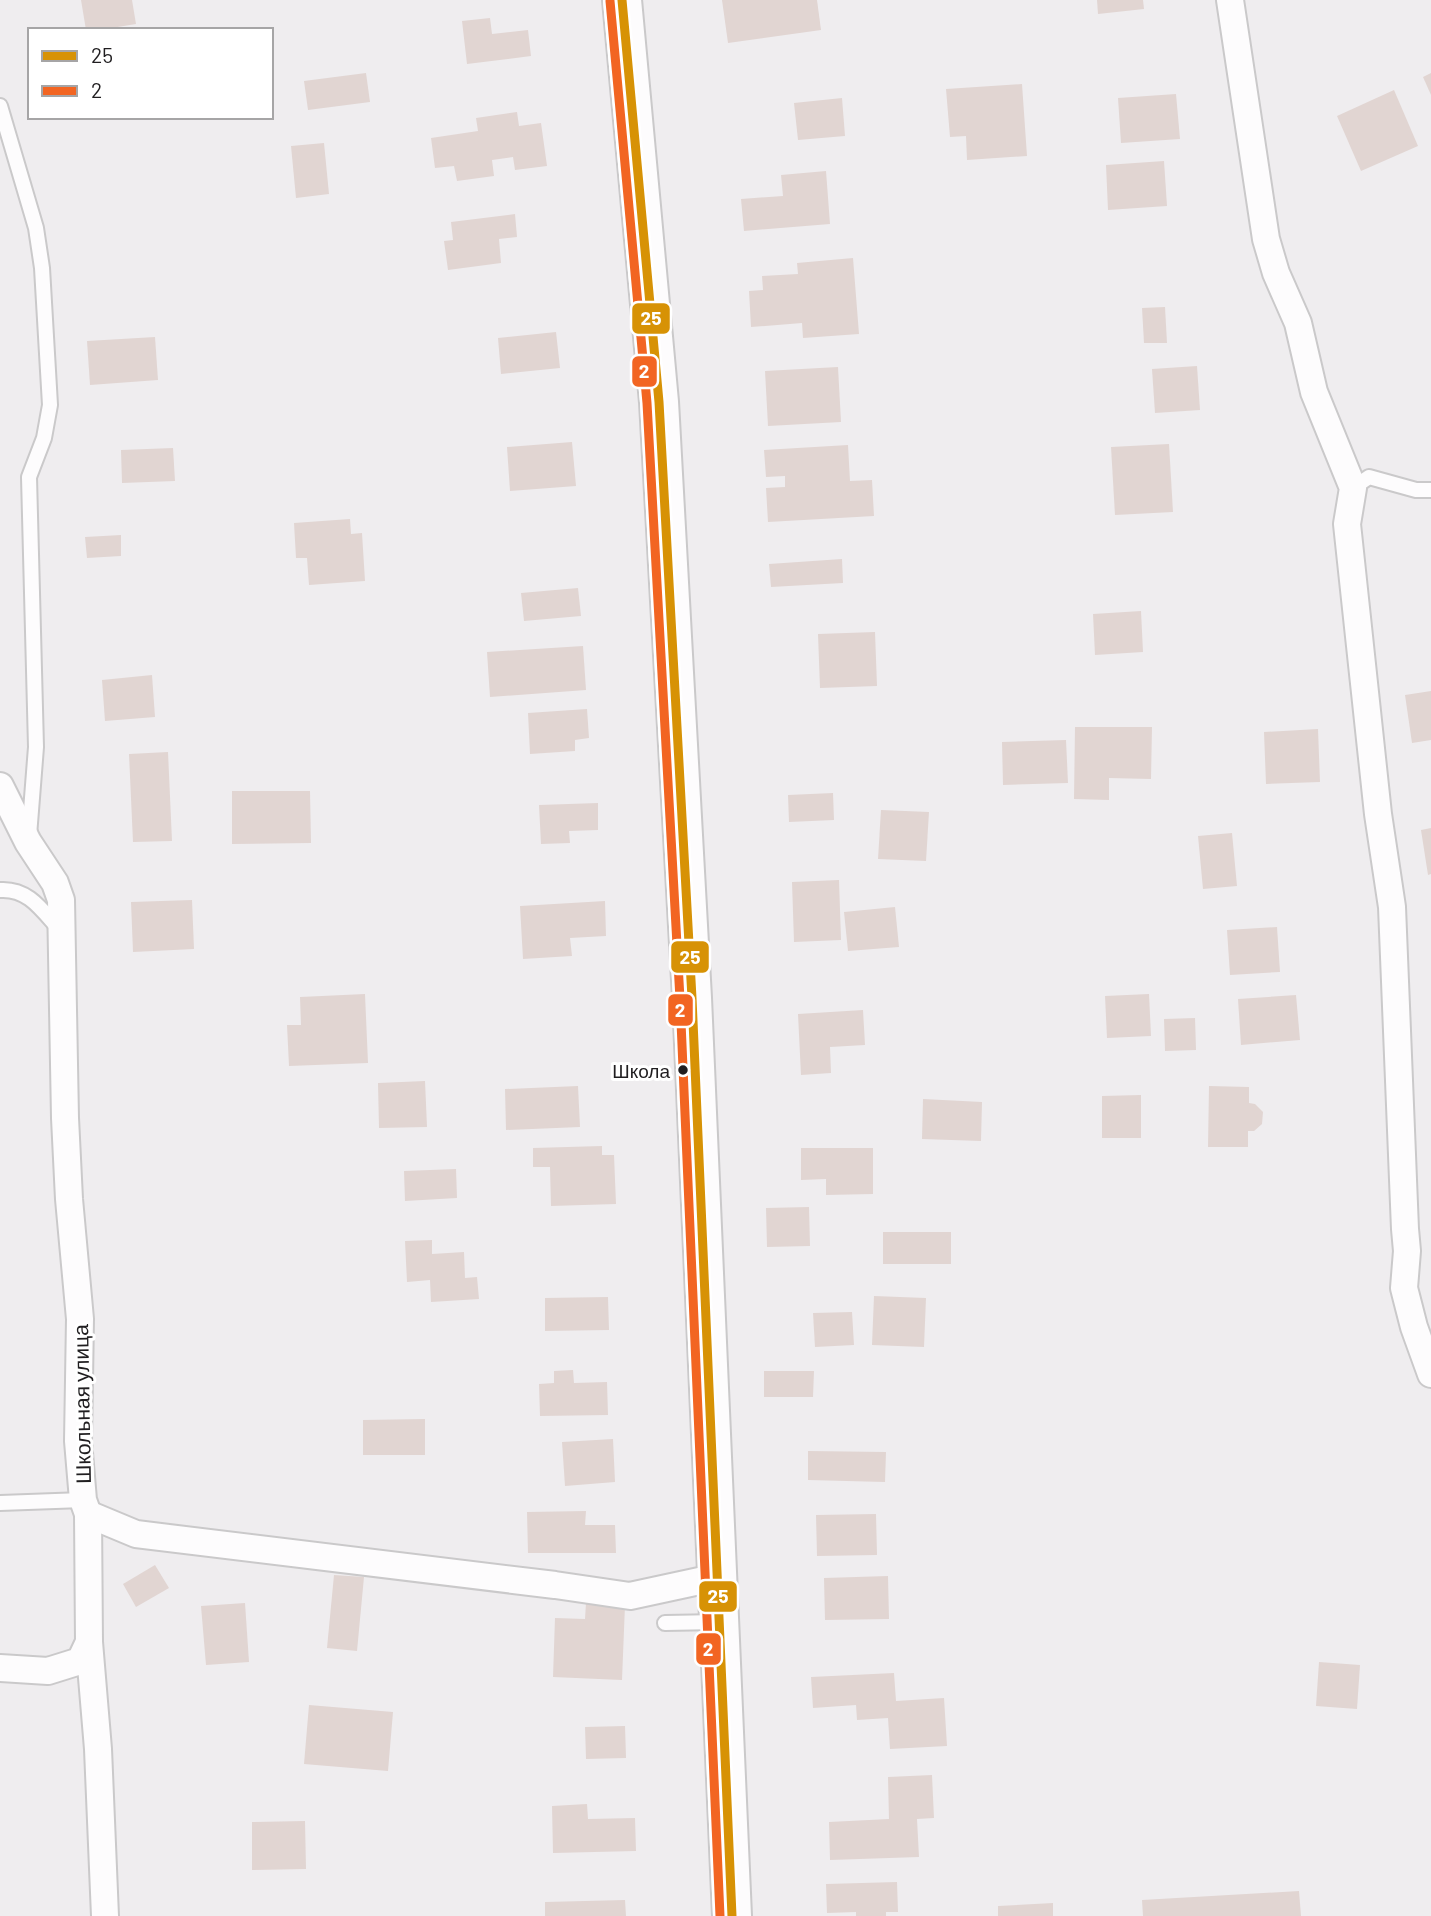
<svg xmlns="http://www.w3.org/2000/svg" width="1431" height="1916" viewBox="0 0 1431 1916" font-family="Barlow,sans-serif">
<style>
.building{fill:#e1d5d2}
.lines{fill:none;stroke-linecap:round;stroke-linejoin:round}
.lane-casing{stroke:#cac9ca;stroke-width:18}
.street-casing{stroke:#cac9ca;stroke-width:30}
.primary-casing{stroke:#cac9ca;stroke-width:42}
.lane{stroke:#fdfcfd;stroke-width:14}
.street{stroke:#fdfcfd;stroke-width:26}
.primary{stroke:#fdfcfd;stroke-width:38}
.bus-1-casing{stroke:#fff;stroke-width:14}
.bus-2-casing{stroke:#fff;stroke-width:14}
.bus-1{stroke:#d79205;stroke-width:9}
.bus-2{stroke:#f26522;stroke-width:9}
.bus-dot{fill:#201e20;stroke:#fff;stroke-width:2.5}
.labels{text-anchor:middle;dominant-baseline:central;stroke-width:6;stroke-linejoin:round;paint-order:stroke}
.bus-label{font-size:19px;fill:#201e20;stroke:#fff;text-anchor:end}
.street-label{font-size:21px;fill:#201e20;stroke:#fff}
.line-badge{stroke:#fff;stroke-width:2.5}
.badge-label{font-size:19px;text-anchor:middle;font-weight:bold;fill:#fff}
</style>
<rect width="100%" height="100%" fill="#efedef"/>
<g class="building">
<path d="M 81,0 L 132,0 L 136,24 L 99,30 L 86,30 Z"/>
<path d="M 722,0 L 817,0 L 821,30 L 728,43 Z"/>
<path d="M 1097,0 L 1143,0 L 1144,9 L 1098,14 Z"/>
<path d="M 490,18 L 492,34 L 528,30 L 531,56 L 467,64 L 462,21 Z"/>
<path d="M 366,73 L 370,102 L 308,110 L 304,81 Z"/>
<path d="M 1431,73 L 1431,95 L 1423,77 Z"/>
<path d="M 1022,84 L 1027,156 L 967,160 L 966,136 L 950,137 L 946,89 Z"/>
<path d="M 1394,90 L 1418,146 L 1361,171 L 1337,116 Z"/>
<path d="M 1176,94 L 1180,139 L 1121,143 L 1118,98 Z"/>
<path d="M 842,98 L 845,136 L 798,140 L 794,103 Z"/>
<path d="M 517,112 L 519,126 L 541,123 L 547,166 L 515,170 L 513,157 L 492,160 L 494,176 L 457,181 L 454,166 L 435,168 L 431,138 L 478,131 L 476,118 Z"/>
<path d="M 324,143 L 329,194 L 296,198 L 291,146 Z"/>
<path d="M 1164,161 L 1167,206 L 1108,210 L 1106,165 Z"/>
<path d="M 826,171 L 830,224 L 744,231 L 741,199 L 783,196 L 781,175 Z"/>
<path d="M 515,214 L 517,237 L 499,239 L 501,263 L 448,270 L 444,241 L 453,240 L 451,222 Z"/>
<path d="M 853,258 L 859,334 L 803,338 L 802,323 L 751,327 L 749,291 L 763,290 L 762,276 L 798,274 L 797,263 Z"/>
<path d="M 1165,307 L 1167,343 L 1144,343 L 1142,308 Z"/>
<path d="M 556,332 L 560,368 L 501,374 L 498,338 Z"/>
<path d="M 155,337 L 158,380 L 90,385 L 87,341 Z"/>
<path d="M 1197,366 L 1200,410 L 1155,413 L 1152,369 Z"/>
<path d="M 838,367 L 841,422 L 768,426 L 765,371 Z"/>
<path d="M 572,442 L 576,486 L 510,491 L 507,447 Z"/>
<path d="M 1169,444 L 1173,512 L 1115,515 L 1111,447 Z"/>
<path d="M 848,445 L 850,481 L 872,480 L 874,516 L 768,522 L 766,488 L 785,487 L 785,476 L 766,477 L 764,450 Z"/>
<path d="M 173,448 L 175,481 L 122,483 L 121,450 Z"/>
<path d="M 350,519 L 351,534 L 362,533 L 365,581 L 309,585 L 307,558 L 296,558 L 294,523 Z"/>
<path d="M 121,535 L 121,556 L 87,558 L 85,537 Z"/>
<path d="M 842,559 L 843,583 L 771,587 L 769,564 Z"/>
<path d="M 578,588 L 581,616 L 524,621 L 521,593 Z"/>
<path d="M 1141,611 L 1143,652 L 1095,655 L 1093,614 Z"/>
<path d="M 875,632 L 877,686 L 820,688 L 818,634 Z"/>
<path d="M 583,646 L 586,690 L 490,697 L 487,652 Z"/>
<path d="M 152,675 L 155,717 L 105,721 L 102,680 Z"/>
<path d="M 1431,691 L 1431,740 L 1412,743 L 1405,695 Z"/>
<path d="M 587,709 L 589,738 L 575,740 L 575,751 L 530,754 L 528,713 Z"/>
<path d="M 1075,727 L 1152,727 L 1151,779 L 1109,778 L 1109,800 L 1074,799 Z"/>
<path d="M 1318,729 L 1320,782 L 1266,784 L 1264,732 Z"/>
<path d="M 1066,740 L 1068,783 L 1003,785 L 1002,742 Z"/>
<path d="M 168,752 L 172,841 L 133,842 L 129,754 Z"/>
<path d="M 232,791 L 310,791 L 311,843 L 232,844 Z"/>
<path d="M 833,793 L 834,820 L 789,822 L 788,795 Z"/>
<path d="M 598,803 L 598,830 L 569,831 L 570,843 L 541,844 L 539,805 Z"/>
<path d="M 881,810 L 929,812 L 926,861 L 878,859 Z"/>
<path d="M 1431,828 L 1431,874 L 1428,875 L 1421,830 Z"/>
<path d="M 1232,833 L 1237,886 L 1203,889 L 1198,836 Z"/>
<path d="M 839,880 L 841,940 L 794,942 L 792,882 Z"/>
<path d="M 192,900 L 194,949 L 133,952 L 131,902 Z"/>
<path d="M 605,901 L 606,936 L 570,938 L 572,956 L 523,959 L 520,906 Z"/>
<path d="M 895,907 L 899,947 L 848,951 L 844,912 Z"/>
<path d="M 1277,927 L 1280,972 L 1230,975 L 1227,930 Z"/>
<path d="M 365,994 L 368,1063 L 289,1066 L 287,1025 L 301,1025 L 300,997 Z"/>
<path d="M 1149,994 L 1151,1036 L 1107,1038 L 1105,996 Z"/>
<path d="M 1296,995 L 1300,1040 L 1241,1045 L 1238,999 Z"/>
<path d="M 863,1010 L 865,1045 L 830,1047 L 831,1073 L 801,1075 L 798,1014 Z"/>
<path d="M 1195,1018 L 1196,1050 L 1165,1051 L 1164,1019 Z"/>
<path d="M 425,1081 L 427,1127 L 379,1128 L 378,1083 Z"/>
<path d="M 578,1086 L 580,1127 L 506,1130 L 505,1089 Z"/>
<path d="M 1209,1086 L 1249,1087 L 1249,1103 L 1255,1104 L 1263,1112 L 1262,1124 L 1254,1131 L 1248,1131 L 1248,1147 L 1208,1147 Z"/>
<path d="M 1141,1095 L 1141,1138 L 1102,1138 L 1102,1096 Z"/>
<path d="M 923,1099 L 982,1102 L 981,1141 L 922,1139 Z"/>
<path d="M 602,1146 L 602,1155 L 614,1155 L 616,1204 L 551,1206 L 550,1167 L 533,1167 L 533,1148 Z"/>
<path d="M 801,1148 L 873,1148 L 873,1194 L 826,1195 L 826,1179 L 801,1180 Z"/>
<path d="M 456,1169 L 457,1198 L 405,1201 L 404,1171 Z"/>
<path d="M 809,1207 L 810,1246 L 767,1247 L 766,1208 Z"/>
<rect x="883" y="1232" width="68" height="32"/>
<path d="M 432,1240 L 432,1254 L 464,1252 L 465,1278 L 477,1277 L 479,1299 L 431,1302 L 430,1280 L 407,1282 L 405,1241 Z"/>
<path d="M 874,1296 L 926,1298 L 924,1347 L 872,1345 Z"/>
<path d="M 608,1297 L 609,1330 L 545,1331 L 545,1298 Z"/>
<path d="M 852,1312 L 854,1345 L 815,1347 L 813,1313 Z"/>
<path d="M 573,1370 L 574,1383 L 607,1382 L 608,1415 L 540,1416 L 539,1384 L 554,1383 L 554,1371 Z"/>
<path d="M 764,1371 L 814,1371 L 813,1397 L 764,1397 Z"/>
<path d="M 425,1419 L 425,1455 L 363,1455 L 363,1420 Z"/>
<path d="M 613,1439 L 615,1482 L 565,1486 L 562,1442 Z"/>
<path d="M 808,1451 L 886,1452 L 885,1482 L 808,1480 Z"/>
<path d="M 586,1511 L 585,1525 L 615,1525 L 616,1553 L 528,1553 L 527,1512 Z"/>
<path d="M 876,1514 L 877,1555 L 817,1556 L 816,1515 Z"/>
<path d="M 155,1565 L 169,1588 L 136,1607 L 123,1584 Z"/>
<path d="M 334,1575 L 364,1577 L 357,1651 L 327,1648 Z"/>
<path d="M 888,1576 L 889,1619 L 825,1620 L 824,1578 Z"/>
<path d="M 245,1603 L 249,1662 L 206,1665 L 201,1606 Z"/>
<path d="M 586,1603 L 625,1605 L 622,1680 L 553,1677 L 555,1618 L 585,1619 Z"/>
<path d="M 1319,1662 L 1360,1665 L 1357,1709 L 1316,1706 Z"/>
<path d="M 894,1673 L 896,1701 L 944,1698 L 947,1746 L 890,1749 L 888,1718 L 857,1720 L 856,1705 L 813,1708 L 811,1677 Z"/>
<path d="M 309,1705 L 393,1712 L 388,1771 L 304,1764 Z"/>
<path d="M 625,1726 L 626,1758 L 586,1759 L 585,1727 Z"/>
<path d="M 932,1775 L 934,1818 L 917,1819 L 919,1857 L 830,1860 L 829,1822 L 889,1819 L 888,1777 Z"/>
<path d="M 587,1804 L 588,1819 L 635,1818 L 636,1851 L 553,1853 L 552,1806 Z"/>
<path d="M 305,1821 L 306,1869 L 252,1870 L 252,1822 Z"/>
<path d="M 897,1882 L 898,1912 L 886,1912 L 886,1916 L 856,1916 L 856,1912 L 827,1913 L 826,1884 Z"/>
<path d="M 1299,1891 L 1301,1916 L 1143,1916 L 1142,1900 Z"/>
<path d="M 625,1900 L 626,1916 L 545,1916 L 545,1902 Z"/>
<path d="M 1053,1903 L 1053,1916 L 998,1916 L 998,1906 Z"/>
</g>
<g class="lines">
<defs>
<g id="lane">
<path d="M 0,106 L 36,228 L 42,268 L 50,405 L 44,438 L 29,477 L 36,747 L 29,836"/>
<path d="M 1353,488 L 1369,477 L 1416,490 L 1431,490"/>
<path d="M 0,890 C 28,888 42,910 59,929"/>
<path d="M 0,1503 L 83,1500"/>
<path d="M 665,1623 L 719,1622"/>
</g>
<g id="street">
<path d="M 1230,0 L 1266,239 L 1276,273 L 1298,323 L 1314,392 L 1353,488 L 1347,524 L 1378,814 L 1392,907 L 1405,1229 L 1407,1251 L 1404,1288 L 1414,1327 L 1431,1374"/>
<path d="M 0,786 L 28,842 L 55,883 L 61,900 L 65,1118 L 69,1199 L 80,1319 L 78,1441 L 83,1500 L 88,1514 L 89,1642 L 98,1749 L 105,1916"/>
<path d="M 88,1514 L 136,1534 L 555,1585 L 630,1596 L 718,1577"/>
<path d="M 0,1668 L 48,1671 L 80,1661 L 89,1642"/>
</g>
<path id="primary" d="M 622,0 L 659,402 L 692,998 L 732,1916"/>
</defs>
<use href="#lane" class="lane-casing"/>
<use href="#street" class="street-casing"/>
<use href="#primary" class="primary-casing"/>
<use href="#lane" class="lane"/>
<use href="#street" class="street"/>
<use href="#primary" class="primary"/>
<defs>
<path id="bus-1" d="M 622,0 L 659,402 L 692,998 L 732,1916"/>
<path id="bus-2" d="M 610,1 L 647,403 L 680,999 L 720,1916"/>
</defs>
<use href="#bus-1" class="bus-1-casing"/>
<use href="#bus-2" class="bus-2-casing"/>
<use href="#bus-1" class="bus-1"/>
<use href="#bus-2" class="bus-2"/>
</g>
<circle class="bus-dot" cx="683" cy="1070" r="6"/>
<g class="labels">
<g class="bus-label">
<text x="670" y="1070">Школа</text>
</g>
<g class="street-label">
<text transform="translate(81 1404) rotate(-91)">Школьная улица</text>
</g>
</g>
<g class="line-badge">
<rect x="631" y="302" width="40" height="33" rx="7" fill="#d79205"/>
<rect x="631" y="355" width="27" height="33" rx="7" fill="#f26522"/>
<rect x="670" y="940" width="40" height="34" rx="7" fill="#d79205"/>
<rect x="667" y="993" width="27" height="34" rx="7" fill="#f26522"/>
<rect x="698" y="1580" width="40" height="33" rx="7" fill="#d79205"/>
<rect x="695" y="1632" width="27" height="34" rx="7" fill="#f26522"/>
</g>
<g class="badge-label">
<text x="651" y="325">25</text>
<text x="644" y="378">2</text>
<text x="690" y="964">25</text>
<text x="680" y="1017">2</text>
<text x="718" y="1603">25</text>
<text x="708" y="1656">2</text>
</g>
<rect x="28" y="28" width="245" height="91" fill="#ffffff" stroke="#a6a5a6" stroke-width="2"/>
<rect x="42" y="51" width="35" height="10" fill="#d79205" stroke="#a6a5a6" stroke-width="2"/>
<text x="91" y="63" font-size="21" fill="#201e20">25</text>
<rect x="42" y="86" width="35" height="10" fill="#f26522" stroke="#a6a5a6" stroke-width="2"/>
<text x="91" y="98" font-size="21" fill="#201e20">2</text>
</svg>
